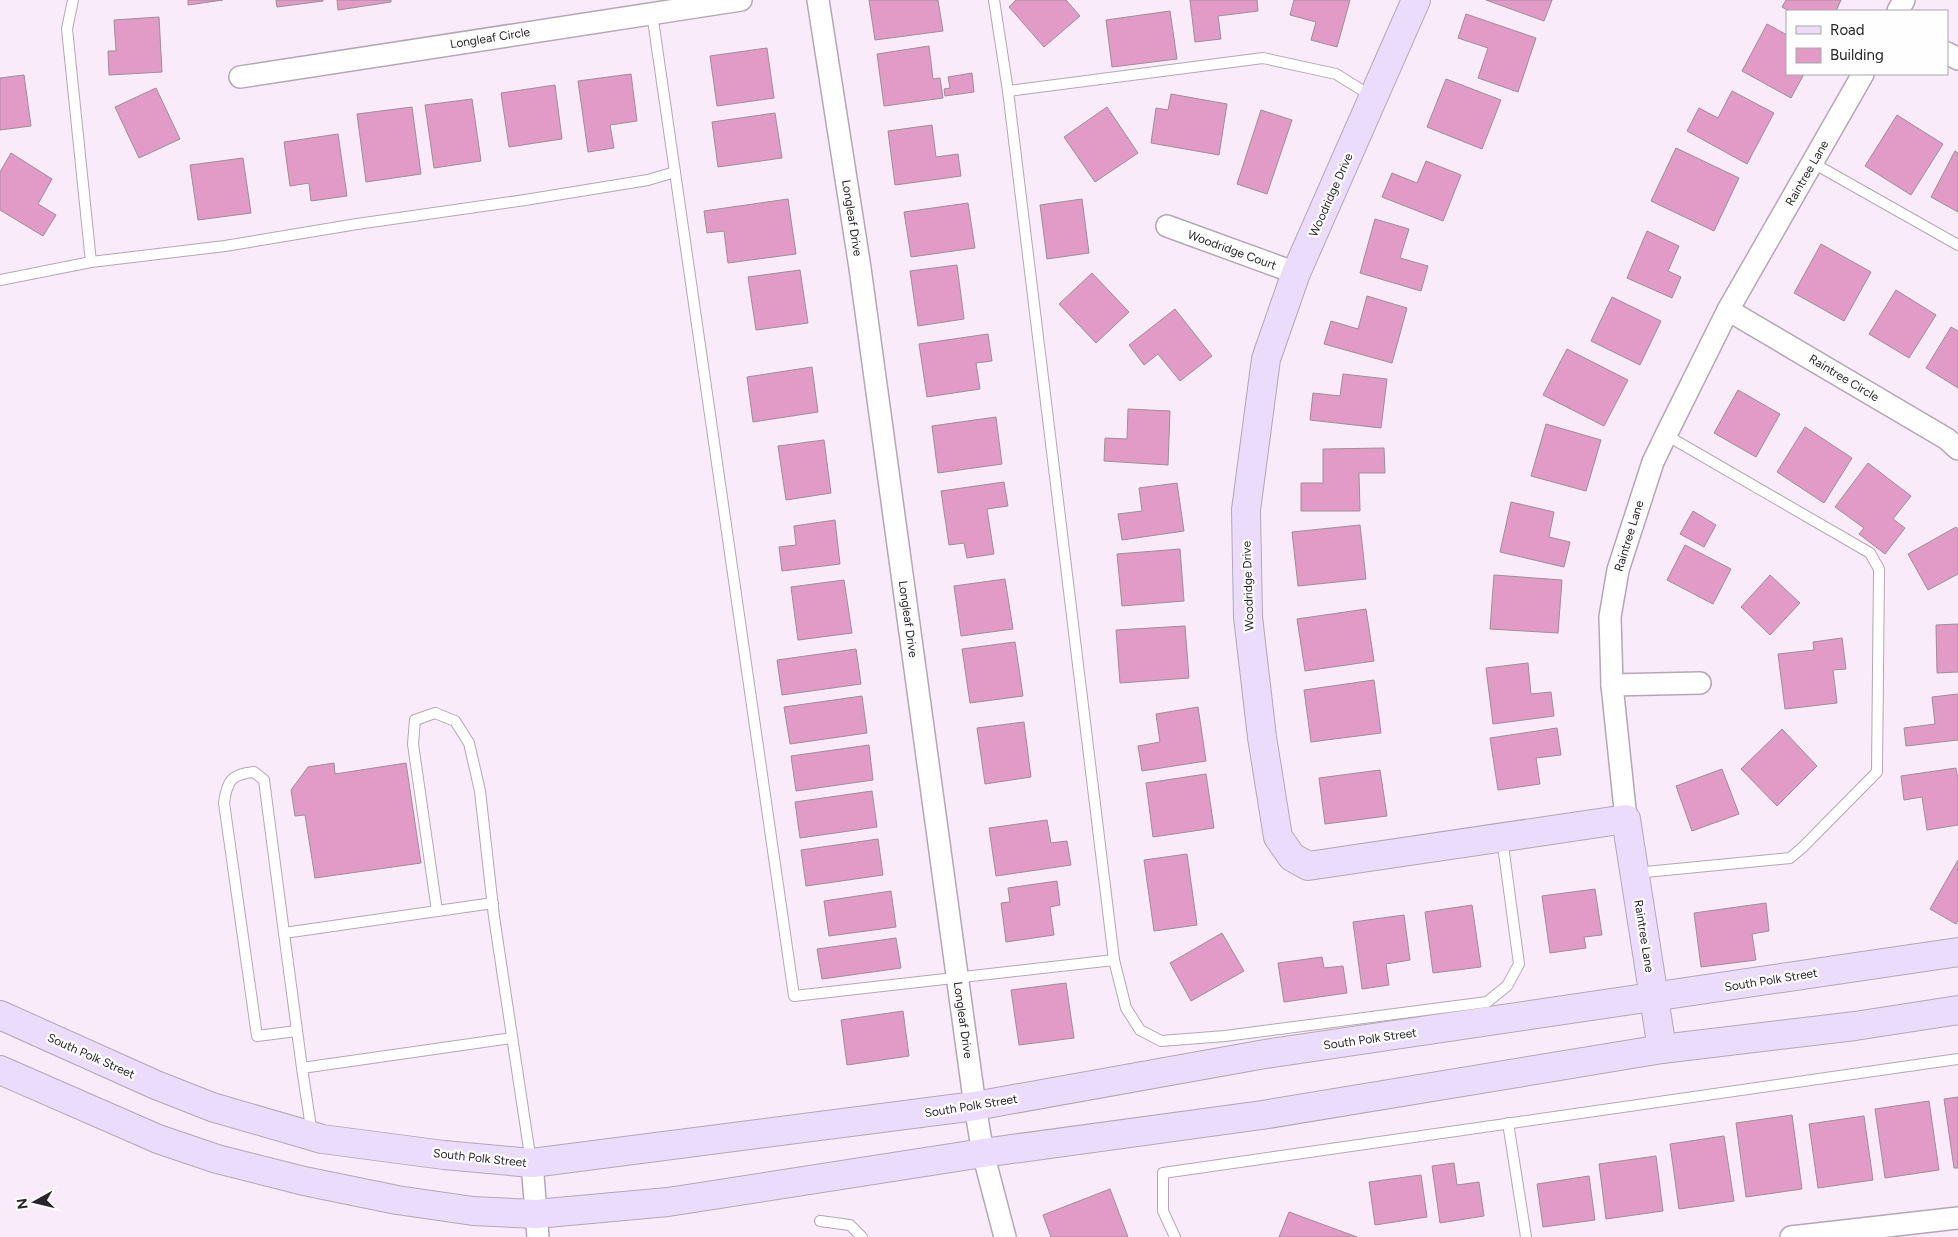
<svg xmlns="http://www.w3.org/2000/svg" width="1958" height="1237" viewBox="0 0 1958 1237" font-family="Figtree,sans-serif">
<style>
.building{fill:#e29bc6;stroke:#9f8d97}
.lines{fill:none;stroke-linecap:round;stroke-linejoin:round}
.lane-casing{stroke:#b4a7b5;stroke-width:12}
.street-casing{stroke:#b4a7b5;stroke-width:24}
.secondary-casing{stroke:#b4a7b5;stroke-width:30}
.lane{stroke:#fff;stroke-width:10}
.street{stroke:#fff;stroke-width:21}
.secondary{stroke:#ebdcfc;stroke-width:28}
.labels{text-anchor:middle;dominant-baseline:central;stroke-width:4.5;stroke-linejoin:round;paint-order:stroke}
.street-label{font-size:12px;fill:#29242a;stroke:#fefefe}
</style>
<rect width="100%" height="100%" fill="#f9ebfa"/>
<g class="building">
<path d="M 188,0 L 223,0 L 188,5 Z"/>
<path d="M 276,0 L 323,0 L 323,1 L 277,7 Z"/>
<path d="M 337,0 L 391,0 L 391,2 L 338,10 Z"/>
<path d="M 869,0 L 938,0 L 943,31 L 875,40 Z"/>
<path d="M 1016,0 L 1066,0 L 1080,16 L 1044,47 L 1009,7 Z"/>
<path d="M 1190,0 L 1257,0 L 1258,11 L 1218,16 L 1221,39 L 1195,42 Z"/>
<path d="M 1294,0 L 1350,0 L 1337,47 L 1311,40 L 1316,22 L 1290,15 Z"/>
<path d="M 1486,0 L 1552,0 L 1544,21 Z"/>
<path d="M 1786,0 L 1841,0 L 1836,11 L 1789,11 L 1782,7 Z"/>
<path d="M 1170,11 L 1177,59 L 1112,67 L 1106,20 Z"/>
<path d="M 1466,14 L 1536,38 L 1518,92 L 1478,78 L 1488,48 L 1458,38 Z"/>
<path d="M 159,17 L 162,72 L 109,75 L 108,51 L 116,51 L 114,20 Z"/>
<path d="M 1767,24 L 1787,35 L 1787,74 L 1804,74 L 1791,98 L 1742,71 Z"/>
<path d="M 929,46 L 933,79 L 940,78 L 943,98 L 884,106 L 877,54 Z"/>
<path d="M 767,48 L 774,98 L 717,106 L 710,56 Z"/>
<path d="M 972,73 L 974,92 L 945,96 L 944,89 L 950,88 L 948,77 Z"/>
<path d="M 631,74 L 637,121 L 610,125 L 614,148 L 588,152 L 578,81 Z"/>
<path d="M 24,75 L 31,126 L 0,130 L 0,78 Z"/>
<path d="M 1446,79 L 1501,100 L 1482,149 L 1427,127 Z"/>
<path d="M 555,85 L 562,139 L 509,147 L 501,93 Z"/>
<path d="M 156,88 L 180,139 L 139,158 L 115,107 Z"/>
<path d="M 1732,91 L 1774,113 L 1747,164 L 1687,131 L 1699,108 L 1718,118 Z"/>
<path d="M 1171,94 L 1227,104 L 1219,155 L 1151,143 L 1156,108 L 1168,110 Z"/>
<path d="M 472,99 L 481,161 L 434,168 L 425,105 Z"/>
<path d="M 412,107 L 421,174 L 366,182 L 357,114 Z"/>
<path d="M 1107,107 L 1138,153 L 1095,182 L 1064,137 Z"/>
<path d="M 1261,110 L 1292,120 L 1267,194 L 1237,184 Z"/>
<path d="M 775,113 L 782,158 L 718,167 L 712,122 Z"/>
<path d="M 1897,115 L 1943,144 L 1911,195 L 1865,166 Z"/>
<path d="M 932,125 L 936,157 L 958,154 L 961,176 L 895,185 L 888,131 Z"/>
<path d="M 338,134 L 347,196 L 311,201 L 309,183 L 290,186 L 284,142 Z"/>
<path d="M 1676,148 L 1739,178 L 1714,231 L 1651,201 Z"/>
<path d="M 1955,151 L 1958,153 L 1958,212 L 1931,197 Z"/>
<path d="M 11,153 L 52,179 L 38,204 L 56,215 L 43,236 L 0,210 L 0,172 Z"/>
<path d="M 243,158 L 251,213 L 198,220 L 190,165 Z"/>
<path d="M 1426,161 L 1461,175 L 1443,221 L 1382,197 L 1392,173 L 1417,183 Z"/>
<path d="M 788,199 L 796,254 L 728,263 L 724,231 L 707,233 L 704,211 Z"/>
<path d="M 1082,199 L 1089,253 L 1047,259 L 1040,205 Z"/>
<path d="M 968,203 L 975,248 L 911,257 L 904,212 Z"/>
<path d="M 1375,219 L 1409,229 L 1400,258 L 1428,266 L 1421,291 L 1360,273 Z"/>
<path d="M 1647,231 L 1679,246 L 1668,271 L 1681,277 L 1672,298 L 1627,278 Z"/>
<path d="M 1821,244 L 1871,272 L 1844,321 L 1794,293 Z"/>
<path d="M 957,265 L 964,319 L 918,326 L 910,271 Z"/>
<path d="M 800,270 L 808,323 L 756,330 L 748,277 Z"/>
<path d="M 1092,273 L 1129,312 L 1096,343 L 1059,304 Z"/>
<path d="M 1896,290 L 1936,315 L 1909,358 L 1869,334 Z"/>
<path d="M 1367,296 L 1407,308 L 1392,363 L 1324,344 L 1331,321 L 1358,329 Z"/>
<path d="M 1612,297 L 1661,321 L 1640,365 L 1591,341 Z"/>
<path d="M 1175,309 L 1212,356 L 1180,381 L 1158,354 L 1144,365 L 1129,345 Z"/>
<path d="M 1951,327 L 1958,331 L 1958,388 L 1926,368 Z"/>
<path d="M 988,334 L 992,361 L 976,363 L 980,389 L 927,397 L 919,344 Z"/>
<path d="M 1567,349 L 1628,380 L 1604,426 L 1543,395 Z"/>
<path d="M 812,367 L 818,412 L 753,422 L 747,377 Z"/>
<path d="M 1343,374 L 1387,379 L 1381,428 L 1310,420 L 1313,393 L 1340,396 Z"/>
<path d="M 1738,390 L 1780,414 L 1756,457 L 1714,433 Z"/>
<path d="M 1128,409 L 1170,411 L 1168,465 L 1104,461 L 1105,438 L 1127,439 Z"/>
<path d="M 996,417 L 1002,464 L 938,473 L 932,426 Z"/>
<path d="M 1546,424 L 1601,440 L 1586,491 L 1531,476 Z"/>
<path d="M 1805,427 L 1852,458 L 1824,503 L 1777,472 Z"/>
<path d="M 824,440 L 831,493 L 786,500 L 778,446 Z"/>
<path d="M 1384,448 L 1385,473 L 1359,473 L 1360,511 L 1301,511 L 1301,483 L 1323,483 L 1323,449 Z"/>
<path d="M 1868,463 L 1911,496 L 1893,519 L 1905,528 L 1885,554 L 1859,534 L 1864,528 L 1835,507 Z"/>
<path d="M 1004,482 L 1008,506 L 987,509 L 994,554 L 967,558 L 964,543 L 949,545 L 941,491 Z"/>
<path d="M 1177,483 L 1184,531 L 1122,540 L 1118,514 L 1142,511 L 1139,488 Z"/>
<path d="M 1511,502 L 1554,512 L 1549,537 L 1570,542 L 1564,567 L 1500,552 Z"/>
<path d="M 1693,511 L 1716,525 L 1704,547 L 1680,534 Z"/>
<path d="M 835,520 L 840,564 L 782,571 L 779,547 L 796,545 L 794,526 Z"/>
<path d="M 1360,525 L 1366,579 L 1298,586 L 1292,532 Z"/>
<path d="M 1956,527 L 1958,531 L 1958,574 L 1928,590 L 1908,554 Z"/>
<path d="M 1685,545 L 1731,569 L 1713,604 L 1667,580 Z"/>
<path d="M 1180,549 L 1184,601 L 1122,606 L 1117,554 Z"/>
<path d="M 1494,575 L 1562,580 L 1558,633 L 1490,629 Z"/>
<path d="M 1770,575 L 1800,603 L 1770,635 L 1741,607 Z"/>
<path d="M 1005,579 L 1013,629 L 961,636 L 954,586 Z"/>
<path d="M 844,580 L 852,633 L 798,640 L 791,587 Z"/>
<path d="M 1366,609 L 1374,661 L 1305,671 L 1297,619 Z"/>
<path d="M 1958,624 L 1958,672 L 1937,673 L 1936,625 Z"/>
<path d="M 1185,626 L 1189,678 L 1120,683 L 1116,630 Z"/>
<path d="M 1842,638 L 1846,669 L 1833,670 L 1837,703 L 1785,709 L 1778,654 L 1814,650 L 1813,642 Z"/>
<path d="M 1015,642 L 1023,696 L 970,703 L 962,649 Z"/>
<path d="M 856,649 L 861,684 L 782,695 L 777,660 Z"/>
<path d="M 1528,663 L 1531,694 L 1551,692 L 1554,716 L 1493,724 L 1486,668 Z"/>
<path d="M 1374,680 L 1381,733 L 1311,742 L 1304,690 Z"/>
<path d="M 1958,694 L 1958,740 L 1906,746 L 1904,728 L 1935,724 L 1932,697 Z"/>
<path d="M 862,696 L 867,733 L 790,744 L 784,707 Z"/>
<path d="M 1198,707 L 1206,761 L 1142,771 L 1138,746 L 1160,742 L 1156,714 Z"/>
<path d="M 1024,722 L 1031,777 L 985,784 L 977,728 Z"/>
<path d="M 1557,728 L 1561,755 L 1536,758 L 1540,784 L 1498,790 L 1490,738 Z"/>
<path d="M 1782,729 L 1817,766 L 1777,806 L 1741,769 Z"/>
<path d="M 869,745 L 873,780 L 796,791 L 791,756 Z"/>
<path d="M 334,763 L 335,774 L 406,763 L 421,863 L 315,878 L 305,815 L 295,816 L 291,790 L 308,767 Z"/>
<path d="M 1956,768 L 1958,780 L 1958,825 L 1927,830 L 1922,797 L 1904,800 L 1901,776 Z"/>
<path d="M 1722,769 L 1739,814 L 1692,831 L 1676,786 Z"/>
<path d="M 1380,770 L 1387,816 L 1325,824 L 1319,778 Z"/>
<path d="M 1206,774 L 1214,828 L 1153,837 L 1146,783 Z"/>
<path d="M 872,791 L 877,827 L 800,838 L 795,802 Z"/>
<path d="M 1047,820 L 1051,843 L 1067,841 L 1071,865 L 996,876 L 989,828 Z"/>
<path d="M 878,839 L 883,875 L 806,886 L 801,850 Z"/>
<path d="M 1187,854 L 1197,925 L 1154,931 L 1144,860 Z"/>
<path d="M 1958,860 L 1958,920 L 1956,924 L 1930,909 Z"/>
<path d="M 1057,881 L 1060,905 L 1050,907 L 1054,935 L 1006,942 L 1001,903 L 1010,902 L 1008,888 Z"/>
<path d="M 1595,889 L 1602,935 L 1584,937 L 1586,948 L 1550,953 L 1542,896 Z"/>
<path d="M 891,891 L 896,927 L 829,936 L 824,901 Z"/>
<path d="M 1766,903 L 1769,931 L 1752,934 L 1756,960 L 1701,967 L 1694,913 Z"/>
<path d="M 1472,905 L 1481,967 L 1433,973 L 1425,912 Z"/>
<path d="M 1404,915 L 1410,960 L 1386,964 L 1389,985 L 1362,989 L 1353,922 Z"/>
<path d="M 1222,933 L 1244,971 L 1191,1001 L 1170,963 Z"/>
<path d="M 896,938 L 901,968 L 822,979 L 817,949 Z"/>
<path d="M 1322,957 L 1324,968 L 1343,966 L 1347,993 L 1284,1002 L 1278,963 Z"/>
<path d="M 1066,983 L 1074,1038 L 1019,1045 L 1011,990 Z"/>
<path d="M 903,1011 L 909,1056 L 847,1065 L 841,1020 Z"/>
<path d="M 1958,1097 L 1958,1168 L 1954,1168 L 1944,1099 Z"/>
<path d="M 1929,1101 L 1939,1170 L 1885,1178 L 1875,1109 Z"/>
<path d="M 1792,1115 L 1802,1189 L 1746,1197 L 1736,1123 Z"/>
<path d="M 1864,1116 L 1873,1180 L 1818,1188 L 1809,1124 Z"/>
<path d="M 1724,1136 L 1734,1201 L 1679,1209 L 1670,1144 Z"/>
<path d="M 1656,1156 L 1663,1211 L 1606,1219 L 1599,1164 Z"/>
<path d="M 1454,1163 L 1457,1185 L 1479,1182 L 1484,1216 L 1440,1223 L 1432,1166 Z"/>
<path d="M 1421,1175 L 1427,1217 L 1375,1225 L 1369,1182 Z"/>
<path d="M 1589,1176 L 1595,1220 L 1543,1227 L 1537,1184 Z"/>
<path d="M 1110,1189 L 1128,1237 L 1051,1237 L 1043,1215 Z"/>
<path d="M 1289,1212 L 1357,1237 L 1279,1237 Z"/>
</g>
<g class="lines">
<defs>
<g id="lane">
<path d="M 73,0 L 67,29 L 91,262"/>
<path d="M 652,13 L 794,996 L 1114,960 L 1008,91 L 994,0"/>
<path d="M 1008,91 L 1263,58 L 1336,74 L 1373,97"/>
<path d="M 1813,163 L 1958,245"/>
<path d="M 0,280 L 91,262 L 225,246 L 357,224 L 525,200 L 648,180 L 675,172"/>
<path d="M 1635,873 L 1790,858 L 1803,847 L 1877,772 L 1879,569 L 1870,553 L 1666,435"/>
<path d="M 437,911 L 413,744 L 415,720 L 435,713 L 455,721 L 469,743 L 480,791 L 494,917 L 531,1162"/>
<path d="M 284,933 L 264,780 L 254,772 C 231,774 227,781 224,803 L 257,1036 L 297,1031"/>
<path d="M 1114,960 L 1126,1008 L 1140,1030 L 1161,1041 L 1225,1036 L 1487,1002 L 1507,986 L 1519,964 L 1502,838"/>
<path d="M 302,1068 L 284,933 L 493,903"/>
<path d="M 1508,1123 L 1526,1237"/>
<path d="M 312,1134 L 302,1068 L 512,1038"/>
<path d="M 820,1221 L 850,1225 L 862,1237"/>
<path d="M 1175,1237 L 1163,1211 L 1163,1173 L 1958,1059"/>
</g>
<g id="street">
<path d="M 818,0 L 860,268 L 975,1106 L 983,1153 L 1005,1237"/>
<path d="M 1898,11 L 1904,0"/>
<path d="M 1947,53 L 1958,59"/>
<path d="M 240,77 L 741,0"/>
<path d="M 1167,226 L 1296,273"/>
<path d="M 1728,310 L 1947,439 L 1958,449"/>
<path d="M 1612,685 L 1700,683"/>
<path d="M 1626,819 L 1612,685 L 1610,617 L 1618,570 L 1653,462 L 1666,435 L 1728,310 L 1863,74"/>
<path d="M 532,1163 L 538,1237"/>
<path d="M 1791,1237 L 1958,1218"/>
</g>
<g id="secondary">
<path d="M 1416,0 L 1296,273 L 1266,359 L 1246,510 L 1248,617 L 1262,737 L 1278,837 L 1292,857 L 1308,866 L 1626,819 L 1662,1049"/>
<path d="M 0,1015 L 156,1085 L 212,1107 L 322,1139 L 444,1155 L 532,1163 L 975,1106 L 1265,1054 L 1958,952"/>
<path d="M 0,1070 L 158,1139 L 217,1159 L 304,1181 L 397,1200 L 473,1211 L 536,1214 L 668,1202 L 983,1153 L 1262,1115 L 1662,1049 L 1855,1026 L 1958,1010"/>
</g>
</defs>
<use href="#lane" class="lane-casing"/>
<use href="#street" class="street-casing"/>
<use href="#secondary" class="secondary-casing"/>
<use href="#lane" class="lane"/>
<use href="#street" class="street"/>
<use href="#secondary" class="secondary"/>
</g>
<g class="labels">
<g class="street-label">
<text transform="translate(490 38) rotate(-9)">Longleaf Circle</text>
<text transform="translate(1807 173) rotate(-60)">Raintree Lane</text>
<text transform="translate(1331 195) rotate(-66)">Woodridge Drive</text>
<text transform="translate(852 218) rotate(81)">Longleaf Drive</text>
<text transform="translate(1232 250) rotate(20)">Woodridge Court</text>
<text transform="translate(1844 378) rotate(31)">Raintree Circle</text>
<text transform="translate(1629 536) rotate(-73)">Raintree Lane</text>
<text transform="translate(1248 586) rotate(-92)">Woodridge Drive</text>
<text transform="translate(908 619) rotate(82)">Longleaf Drive</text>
<text transform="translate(1644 936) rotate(81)">Raintree Lane</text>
<text transform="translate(1771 980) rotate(-9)">South Polk Street</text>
<text transform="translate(963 1020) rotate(82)">Longleaf Drive</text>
<text transform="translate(1370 1039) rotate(-8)">South Polk Street</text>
<text transform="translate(91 1056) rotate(24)">South Polk Street</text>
<text transform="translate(971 1106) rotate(-9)">South Polk Street</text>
<text transform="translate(480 1158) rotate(6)">South Polk Street</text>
</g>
</g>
<rect x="1786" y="10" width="162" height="65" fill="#fefefe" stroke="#a9a7a9"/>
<rect x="1796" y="26" width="25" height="8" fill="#ebdcfc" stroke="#a9a7a9"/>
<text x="1830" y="35" font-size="15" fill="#29242a">Road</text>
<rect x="1796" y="48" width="25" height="15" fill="#e29bc6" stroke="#a9a7a9"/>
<text x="1830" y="60" font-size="15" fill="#29242a">Building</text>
<g transform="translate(35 1202) rotate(262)" stroke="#fefefe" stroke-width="4" paint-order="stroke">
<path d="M0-4L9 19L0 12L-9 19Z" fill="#29242a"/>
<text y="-8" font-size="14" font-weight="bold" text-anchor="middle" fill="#29242a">N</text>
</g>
</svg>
